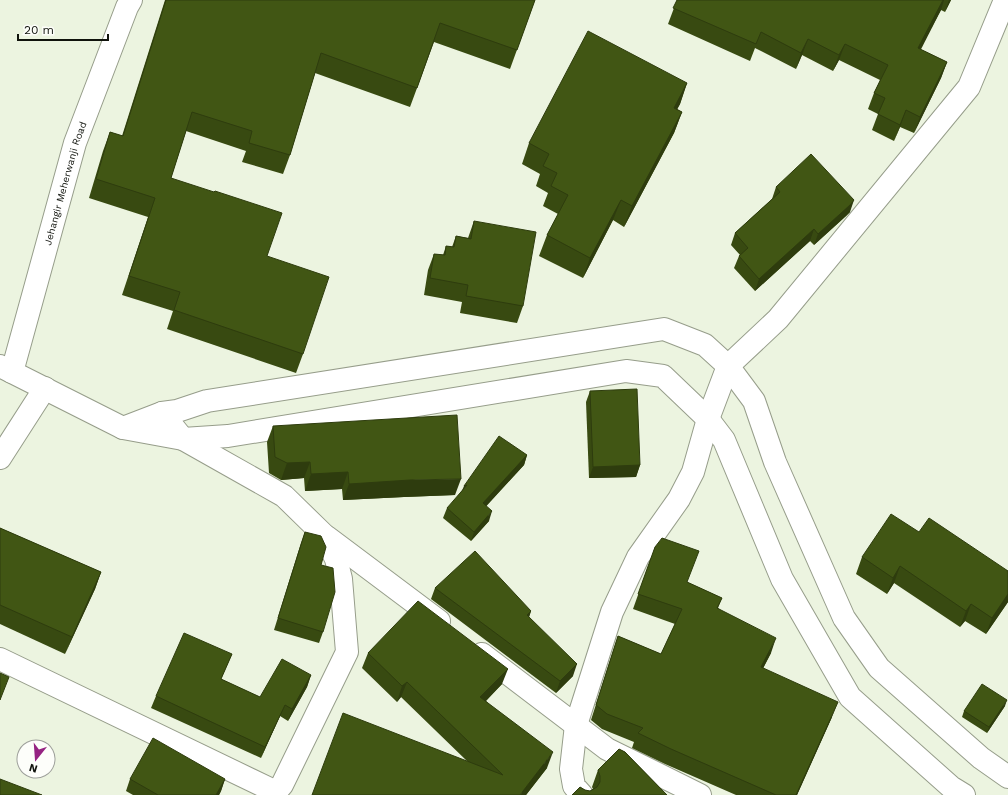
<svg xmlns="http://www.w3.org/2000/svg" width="1008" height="795" viewBox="0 0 1008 795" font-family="'Work Sans',sans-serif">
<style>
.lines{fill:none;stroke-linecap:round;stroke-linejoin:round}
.street-casing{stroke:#969d8a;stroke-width:24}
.secondary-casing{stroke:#969d8a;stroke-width:24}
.street{stroke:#fff;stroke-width:22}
.secondary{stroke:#fff;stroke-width:22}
.wall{fill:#384a11}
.shaded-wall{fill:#2e3c0e}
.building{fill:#415614;stroke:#2e3c0e}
.labels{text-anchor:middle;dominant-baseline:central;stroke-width:4;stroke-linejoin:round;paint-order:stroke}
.street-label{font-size:10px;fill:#10130c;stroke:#fdfefa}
</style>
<rect width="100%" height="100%" fill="#ecf4e0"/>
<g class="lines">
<defs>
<g id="street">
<path id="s1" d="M 12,372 L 75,143 L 127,7 L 131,0"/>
<path d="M 162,413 L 183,439 L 284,496 L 324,535 L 336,559 L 341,579 L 347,652 L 282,785 L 273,795"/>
<path d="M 0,458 L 45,388"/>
<path d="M 327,537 L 439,621"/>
<path d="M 482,654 L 607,749 L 700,795"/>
<path d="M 0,659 L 276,792"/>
<path d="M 582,795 L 574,786 L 571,769 L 576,725 L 612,612 L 638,557 L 679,499 L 693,472 L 708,419 L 728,366 L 778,319 L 969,87 L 1005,0"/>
</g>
<g id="secondary">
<path d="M 0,366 L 123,428 L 183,439 L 228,436 L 626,371 L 663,376 L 708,419 L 724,440 L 782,579 L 850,697 L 951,787 L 964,795"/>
<path d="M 123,428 L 162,413 L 177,411 L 207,401 L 664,329 L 705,345 L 728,366 L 754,401 L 775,462 L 844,618 L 879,668 L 981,758 L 1008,777"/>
</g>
</defs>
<use href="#street" class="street-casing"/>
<use href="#secondary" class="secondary-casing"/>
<use href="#street" class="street"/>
<use href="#secondary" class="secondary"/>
</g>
<g class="wall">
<path d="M 165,0 L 535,0 L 510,69 L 434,42 L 410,107 L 315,73 L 290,155 L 283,174 L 242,162 L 246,151 L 186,131 L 171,178 L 267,256 L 303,354 L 296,373 L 167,329 L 173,311 L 122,295 L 148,217 L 89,198 L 103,151 L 110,132 L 122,136 Z"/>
<path d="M 677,0 L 951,0 L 945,12 L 941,10 L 920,49 L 947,62 L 941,78 L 914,133 L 900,127 L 894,141 L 872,130 L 878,114 L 868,109 L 874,93 L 880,80 L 839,60 L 833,71 L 802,55 L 796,69 L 755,48 L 750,61 L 668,24 Z"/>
<path d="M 687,83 L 680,104 L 677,109 L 682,112 L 674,133 L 624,227 L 613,220 L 583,278 L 539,256 L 547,235 L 558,214 L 543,206 L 548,193 L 536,186 L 540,174 L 522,164 L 529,143 Z"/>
<path d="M 776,187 L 850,212 L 846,216 L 814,245 L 810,241 L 755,291 L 734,268 L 739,256 L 740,255 L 731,245 L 735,233 L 772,199 Z"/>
<path d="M 474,221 L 523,306 L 517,323 L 460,313 L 462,302 L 424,295 L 428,270 L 434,254 L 443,255 L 446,246 L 452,247 L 456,236 L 468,238 Z"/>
<path d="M 590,391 L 640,465 L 636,477 L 589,478 L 586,402 Z"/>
<path d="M 273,426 L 455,495 L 404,497 L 343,500 L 342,489 L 305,491 L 304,478 L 281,480 L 269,473 L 267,442 Z"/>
<path d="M 527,455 L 524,465 L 486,506 L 489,521 L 471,541 L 443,518 L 447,508 Z"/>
<path d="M 0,528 L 101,572 L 95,589 L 65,654 L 0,624 Z"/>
<path d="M 305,532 L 321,565 L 323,632 L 319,643 L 274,630 L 301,543 Z"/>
<path d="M 919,532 L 1008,571 L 1008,602 L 986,634 L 965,621 L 960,627 L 894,583 L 887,594 L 856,574 L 862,557 Z"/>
<path d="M 655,547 L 687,582 L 722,598 L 718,608 L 771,653 L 763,668 L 832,717 L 797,795 L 736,795 L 665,764 L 632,748 L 634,742 L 602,729 L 591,720 L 613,651 L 618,636 L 661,654 L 675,624 L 633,609 Z"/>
<path d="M 435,588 L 531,611 L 529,617 L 573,676 L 556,693 L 431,599 Z"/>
<path d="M 368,653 L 502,684 L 486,701 L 547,768 L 526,795 L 468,762 L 401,697 L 397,702 L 362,668 Z"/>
<path d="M 232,654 L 221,679 L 260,697 L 311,675 L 307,687 L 288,721 L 280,716 L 261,758 L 151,708 L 156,696 Z"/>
<path d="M 1005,706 L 987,733 L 962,717 L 964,711 Z"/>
<path d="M 619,749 L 625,752 L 667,795 L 572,795 L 580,787 L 585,790 L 590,791 L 593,789 L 592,787 L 598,770 Z"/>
<path d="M 130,779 L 225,779 L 221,791 L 219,795 L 133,795 L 126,791 Z"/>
</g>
<g class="shaded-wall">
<path d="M 943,0 L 944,0 L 941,10 L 913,65 L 918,48 Z"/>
<path d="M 949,0 L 951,0 L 945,12 Z"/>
<path d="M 808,39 L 802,55 L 796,69 L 801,53 Z"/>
<path d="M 845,44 L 839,60 L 833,71 L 839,55 Z"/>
<path d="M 947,62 L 941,78 L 914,133 L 920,117 Z"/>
<path d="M 687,83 L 680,104 L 667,129 L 674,108 Z"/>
<path d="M 906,110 L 900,127 L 894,141 L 900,125 Z"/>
<path d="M 682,112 L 674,133 L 624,227 L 632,206 Z"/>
<path d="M 621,200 L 613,220 L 583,278 L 590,258 Z"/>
<path d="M 854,200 L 850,212 L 846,216 L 814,245 L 818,234 Z"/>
<path d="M 814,229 L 810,241 L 755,291 L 759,279 Z"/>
<path d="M 527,455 L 524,465 L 480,513 L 483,503 Z"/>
<path d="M 310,462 L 304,478 L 281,480 L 287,463 Z"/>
<path d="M 640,465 L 636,477 L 589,478 L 593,467 Z"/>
<path d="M 348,472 L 342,489 L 305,491 L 311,474 Z"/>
<path d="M 461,479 L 455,495 L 404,497 L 343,500 L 349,484 L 410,480 Z"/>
<path d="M 467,485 L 460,495 L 464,486 Z"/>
<path d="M 492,511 L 489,521 L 471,541 L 474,532 Z"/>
<path d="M 900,566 L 894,583 L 887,594 L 893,578 Z"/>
<path d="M 101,572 L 95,589 L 65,654 L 72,637 Z"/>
<path d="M 1008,594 L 1008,602 L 986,634 L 992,618 Z"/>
<path d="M 971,604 L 965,621 L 960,627 L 966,611 Z"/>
<path d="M 531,611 L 527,623 L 527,615 Z"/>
<path d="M 776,638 L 771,653 L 756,682 L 761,667 Z"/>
<path d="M 577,664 L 573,676 L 556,693 L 560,681 Z"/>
<path d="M 508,669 L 502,684 L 475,712 L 480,697 Z"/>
<path d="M 311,675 L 307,687 L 288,721 L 292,709 Z"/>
<path d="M 407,682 L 401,697 L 397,702 L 402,686 Z"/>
<path d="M 1007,700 L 1005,706 L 987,733 L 989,727 Z"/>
<path d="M 838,702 L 832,717 L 797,795 L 796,795 Z"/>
<path d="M 285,705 L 280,716 L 261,758 L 265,747 Z"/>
<path d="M 553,752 L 547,768 L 526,795 L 520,795 Z"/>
<path d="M 225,779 L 221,791 L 219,795 L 216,795 Z"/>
</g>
<g class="building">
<path d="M 166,0 L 535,0 L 517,50 L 440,23 L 417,88 L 321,53 L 290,155 L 249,143 L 252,131 L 192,112 L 171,178 L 214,192 L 215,191 L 282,213 L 267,256 L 329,277 L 303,354 L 174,310 L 180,292 L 129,276 L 155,198 L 96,179 L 110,132 L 123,136 Z"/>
<path d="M 677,0 L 943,0 L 918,48 L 947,62 L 920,117 L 906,110 L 900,125 L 878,114 L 885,98 L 874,93 L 888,65 L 845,44 L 839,55 L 808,39 L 801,53 L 761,32 L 756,44 L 673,8 Z"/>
<path d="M 588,31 L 687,83 L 674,108 L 682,112 L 632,206 L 621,200 L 590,258 L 547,235 L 568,195 L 551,186 L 557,173 L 543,166 L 549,154 L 529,143 Z"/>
<path d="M 811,154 L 854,200 L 850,205 L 818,234 L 814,229 L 759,279 L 739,256 L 748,248 L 735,233 L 780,192 L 776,187 Z"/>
<path d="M 474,221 L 536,232 L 523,306 L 466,296 L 468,285 L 430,278 L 434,254 L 445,255 L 446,246 L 454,247 L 456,236 L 471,239 Z"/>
<path d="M 637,389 L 640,465 L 593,467 L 590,391 Z"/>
<path d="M 457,415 L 461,479 L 410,480 L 349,484 L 348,472 L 311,474 L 310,462 L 287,463 L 275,457 L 273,426 Z"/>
<path d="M 499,436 L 527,455 L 483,503 L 492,511 L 474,532 L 447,508 L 467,485 L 464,486 Z"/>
<path d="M 891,514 L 919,532 L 929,518 L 1008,571 L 1008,594 L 992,618 L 971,604 L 966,611 L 900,566 L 893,578 L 862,557 Z"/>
<path d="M 0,528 L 101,572 L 72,637 L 0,605 Z"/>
<path d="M 305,532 L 321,536 L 326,547 L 321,565 L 333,568 L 335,592 L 323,632 L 278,618 Z"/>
<path d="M 662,538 L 699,551 L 687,582 L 722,598 L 717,608 L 776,638 L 761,667 L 838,702 L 796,795 L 776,795 L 671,749 L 638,733 L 643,728 L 607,714 L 596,705 L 618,636 L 661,654 L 682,609 L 638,594 L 655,547 Z"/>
<path d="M 475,551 L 531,611 L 527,615 L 577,664 L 560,681 L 435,588 Z"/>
<path d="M 418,601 L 508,669 L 480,697 L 553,752 L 520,795 L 312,795 L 343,713 L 503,775 L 407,682 L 402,686 L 368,653 Z"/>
<path d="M 184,633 L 232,654 L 221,679 L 260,697 L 282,659 L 311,675 L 292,709 L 285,705 L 265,747 L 156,696 Z"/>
<path d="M 0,673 L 9,677 L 0,700 Z"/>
<path d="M 982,684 L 1007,700 L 989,727 L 964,711 Z"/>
<path d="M 153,738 L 225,779 L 216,795 L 158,795 L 130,779 Z"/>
<path d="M 619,749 L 625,752 L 667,795 L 572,795 L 580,787 L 585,790 L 590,791 L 597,787 L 600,782 L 600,776 L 598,770 Z"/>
<path d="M 0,779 L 42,795 L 0,795 Z"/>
</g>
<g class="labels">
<g class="street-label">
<text stroke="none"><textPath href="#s1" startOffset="196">Jehangir Meherwanji Road</textPath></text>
</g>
</g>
<g transform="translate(36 759) rotate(197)"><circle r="19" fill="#fdfefa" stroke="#9ea09b"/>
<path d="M0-3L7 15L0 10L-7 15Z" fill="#952382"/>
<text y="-6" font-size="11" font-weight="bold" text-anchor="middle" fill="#10130c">N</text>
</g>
<path d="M18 34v6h90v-6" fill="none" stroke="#10130c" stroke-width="2"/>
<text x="24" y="34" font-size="12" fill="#10130c" stroke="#fdfefa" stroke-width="3" paint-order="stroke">20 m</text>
</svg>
